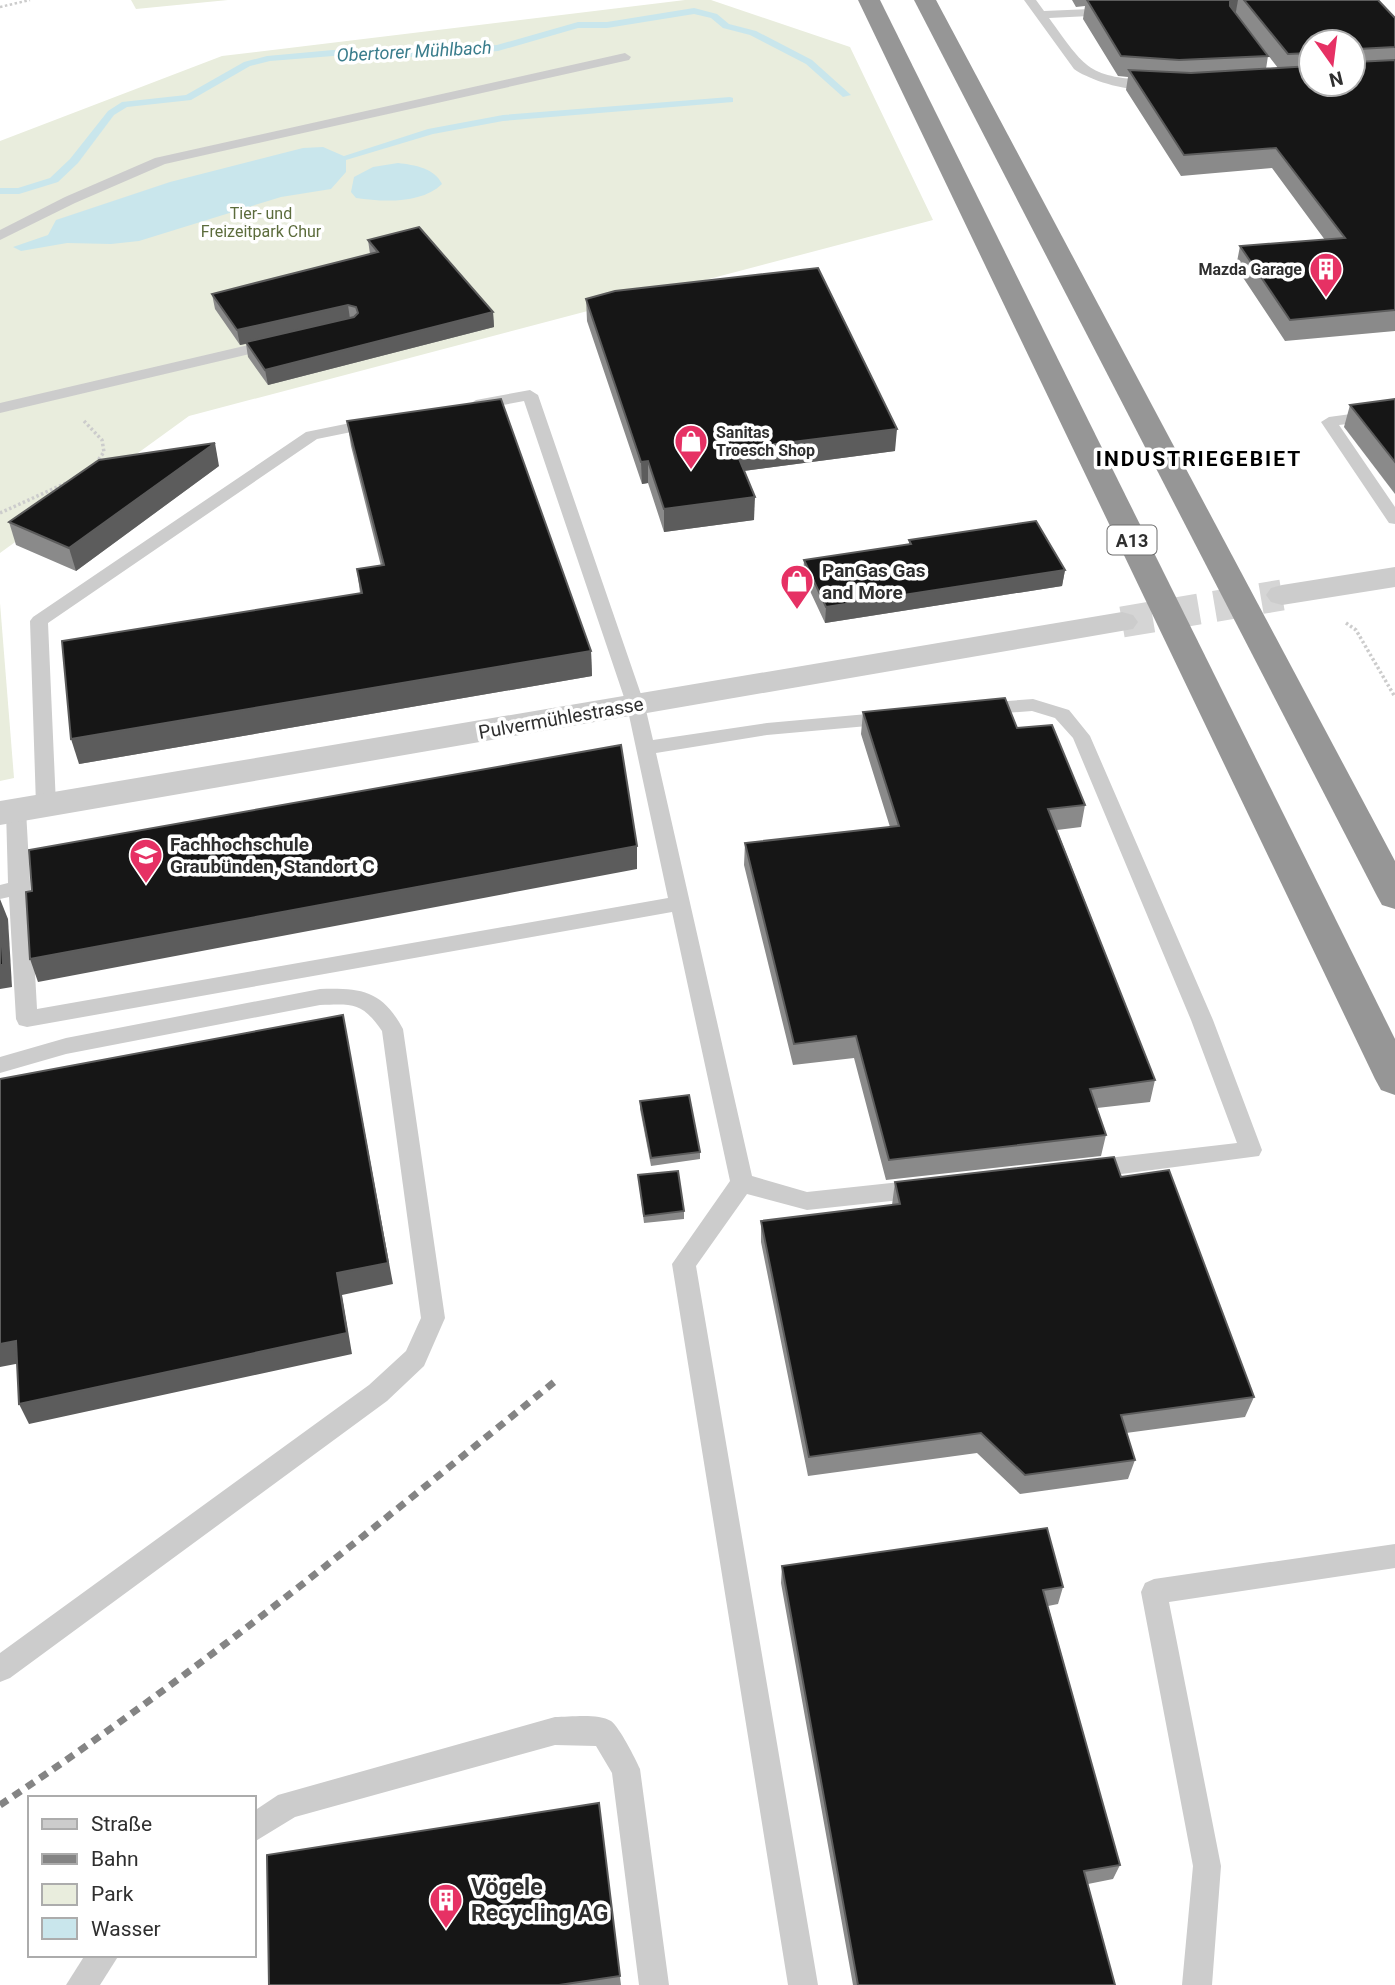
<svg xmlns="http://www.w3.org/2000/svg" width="1395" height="1985" viewBox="0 0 1395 1985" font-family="Roboto,sans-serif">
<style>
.green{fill:#e9eddd}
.water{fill:#c9e6ec}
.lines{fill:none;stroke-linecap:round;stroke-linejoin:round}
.stream{fill:#c9e6ec;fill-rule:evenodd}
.tertiary-tunnel{stroke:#d5d5d5;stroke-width:31;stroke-dasharray:31 16;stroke-linecap:butt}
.path-far1{stroke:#ccc;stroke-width:2.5;stroke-dasharray:2.5 2.5;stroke-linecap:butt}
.path{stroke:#ccc;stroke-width:3.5;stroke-dasharray:2.5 2.5;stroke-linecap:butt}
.service{fill:#ccc;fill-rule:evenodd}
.tertiary{fill:#ccc;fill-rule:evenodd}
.motorway{fill:#969696;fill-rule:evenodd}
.rail{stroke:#848484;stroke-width:7;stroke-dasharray:9 7;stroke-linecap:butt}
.wall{fill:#8a8a8a;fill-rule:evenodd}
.shaded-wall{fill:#5c5c5c}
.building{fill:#161616;stroke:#5c5c5c;stroke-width:2}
.labels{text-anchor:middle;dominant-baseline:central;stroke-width:7;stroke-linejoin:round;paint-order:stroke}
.far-park-label{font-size:16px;fill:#5c6c3c;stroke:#fff}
.far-poi-label{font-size:16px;font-weight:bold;fill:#2f2f2f;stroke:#fff;text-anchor:end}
.far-water-label{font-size:18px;font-style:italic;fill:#3a7d8c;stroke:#fff}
.shield{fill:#fff;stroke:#6d6d6d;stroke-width:2}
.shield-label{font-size:18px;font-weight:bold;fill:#2f2f2f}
.poi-label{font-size:19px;font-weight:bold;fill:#2f2f2f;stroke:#fff;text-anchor:start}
.street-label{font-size:19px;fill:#2f2f2f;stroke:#fff}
.far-district-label{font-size:21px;font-weight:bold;letter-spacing:2px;fill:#000;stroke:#fff}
.near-poi-label{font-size:23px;font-weight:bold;fill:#2f2f2f;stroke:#fff;text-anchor:start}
</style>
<rect width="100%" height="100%" fill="#fff"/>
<g class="green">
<path d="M 131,0 L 228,0 L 136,9 Z"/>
<path d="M 685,0 L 711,0 L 850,47 L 933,220 L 189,416 L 0,553 L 0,141 L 222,56 Z"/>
<path d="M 0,603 L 14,778 L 0,781 Z"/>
</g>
<g class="water">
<path d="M 323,147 L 346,157 L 346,172 L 331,189 L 281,197 L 139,241 L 111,244 L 67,243 L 21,251 L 13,247 L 48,235 L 56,220 L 170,182 L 303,148 Z"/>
<path d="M 398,163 C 415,165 434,168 442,184 C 421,204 384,202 356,198 L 351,192 L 354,177 L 373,167 Z"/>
</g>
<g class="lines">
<g class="stream">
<path d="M 694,8 L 717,14 L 729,24 L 756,31 L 812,60 L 851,95 L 843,97 L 806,64 L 750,35 L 723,28 L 711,18 L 694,14 L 607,28 L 578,28 L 498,51 L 419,57 L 333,56 L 270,61 L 250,66 L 191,100 L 127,107 L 114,115 L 78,163 L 58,182 L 19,194 L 0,194 L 0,188 L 18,188 L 50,178 L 70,159 L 108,111 L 122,102 L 186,95 L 244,62 L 267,56 L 333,50 L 419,51 L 497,45 L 578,22 L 607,22 Z"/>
<path d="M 730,97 L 733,98 L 733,102 L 503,121 L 433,134 L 346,160 L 341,157 L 428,129 L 503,115 Z"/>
</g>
<path class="tertiary-tunnel" d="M 1122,622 L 1282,595"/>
<path class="path-far1" d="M 0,7 L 30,0"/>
<g class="path">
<path d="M 84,421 L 102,440 L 104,452 L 96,463"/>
<path d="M 0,513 L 66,483"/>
<path d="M 1346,623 L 1356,630 L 1395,697"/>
</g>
<g class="service">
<path d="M 1024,0 L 1036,0 L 1044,11 L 1114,8 L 1114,14 L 1110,15 L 1049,18 C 1086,69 1088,78 1154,80 L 1160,84 C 1143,98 1090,81 1074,69 Z"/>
<path d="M 625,53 L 631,57 L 629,60 L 165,164 L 75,203 L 0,240 L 0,230 L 65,197 L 155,158 Z"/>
<path d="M 274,339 L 282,344 L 279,347 L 0,413 L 0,403 Z"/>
<path d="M 530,390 L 538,395 L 645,706 L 653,740 L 767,723 L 890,712 L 897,714 L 899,718 L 897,722 L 890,724 L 767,735 L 656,753 L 752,1176 L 807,1192 L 919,1180 L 927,1182 L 930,1189 L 927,1196 L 919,1198 L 807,1210 L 747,1194 L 696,1266 L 818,1985 L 788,1985 L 672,1264 L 730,1181 L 672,912 L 27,1027 L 19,1025 L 16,1019 L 9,897 L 0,899 L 0,885 L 8,883 L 6,810 L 9,805 L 23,805 L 26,810 L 37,1009 L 668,898 L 627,706 L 524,401 L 476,410 L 468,405 L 476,400 Z"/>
<path d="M 1395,408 L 1395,418 L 1339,425 L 1395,507 L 1395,524 L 1389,523 L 1321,422 L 1329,417 Z"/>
<path d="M 375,418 L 383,423 L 381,426 L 317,439 L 48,623 L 56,805 L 53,810 L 39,810 L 36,805 L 30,621 L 33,617 L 306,432 Z"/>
<path d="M 1033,699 L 1069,710 L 1090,736 L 1213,1020 L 1262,1150 L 1259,1156 L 1091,1178 L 1083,1175 L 1080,1169 L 1083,1163 L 1091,1160 L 1237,1143 L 1191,1020 L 1073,738 L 1055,718 L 1032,711 L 981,715 L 974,713 L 972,709 L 974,705 L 981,703 Z"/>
<path d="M 320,989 C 361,988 382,990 403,1029 L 445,1318 L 424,1366 L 387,1401 L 10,1678 L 0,1682 L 0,1653 L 369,1385 L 406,1351 L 421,1318 L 382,1031 C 362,1002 353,1004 320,1005 L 66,1054 L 0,1073 L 0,1057 L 66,1038 Z"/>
<path d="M 1395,1544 L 1395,1568 L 1169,1602 L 1221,1866 L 1212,1985 L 1182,1985 L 1193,1866 L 1141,1592 L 1145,1583 L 1154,1579 Z"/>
<path d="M 555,1717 C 570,1717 598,1713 611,1721 C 620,1728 635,1758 640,1769 L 669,1985 L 639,1985 L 612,1773 L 596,1746 L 555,1745 L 295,1817 L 254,1842 L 254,1811 L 278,1795 Z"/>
<path d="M 85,1955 L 119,1955 L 100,1985 L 66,1985 Z"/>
</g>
<g class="tertiary">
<path d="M 1395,567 L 1395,587 L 1282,605 L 1271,602 L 1266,595 L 1271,588 L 1282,585 Z"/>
<path d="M 1122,612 L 1133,615 L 1138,622 L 1133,629 L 0,825 L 0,801 Z"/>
</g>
<g class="motorway">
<path d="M 858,0 L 880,0 L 1395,1039 L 1395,1095 L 1381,1090 L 1375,1079 Z"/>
<path d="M 914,0 L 936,0 L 1395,861 L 1395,909 L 1382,905 L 1377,896 Z"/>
</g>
<path class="rail" d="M 0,1805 C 196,1675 376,1526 558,1379"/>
</g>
<g class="wall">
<path d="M 1072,0 L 1378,0 L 1395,18 L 1395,331 L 1285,341 L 1236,267 L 1240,246 L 1325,240 L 1272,168 L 1181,176 L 1126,90 L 1128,77 L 1118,76 L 1083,19 L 1085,6 L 1076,7 ZM 1244,24 L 1278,68 L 1266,69 L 1268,56 ZM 1311,42 L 1353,84 L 1311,84 Z"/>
<path d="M 368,240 L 493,312 L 494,327 L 268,385 L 248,357 L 246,344 L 240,345 L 215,309 L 212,294 L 370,254 Z"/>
<path d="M 586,299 L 895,451 L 744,471 L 754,520 L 664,532 L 648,483 L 642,484 L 587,321 Z"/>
<path d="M 1395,399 L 1395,494 L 1344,427 L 1350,405 Z"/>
<path d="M 347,421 L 591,651 L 592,676 L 79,764 L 360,593 L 357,569 L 381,566 L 351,446 Z"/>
<path d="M 219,466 L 76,571 L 16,545 L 9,522 Z"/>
<path d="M 909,540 L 1065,570 L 1062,586 L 825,623 L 803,576 L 804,560 L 909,544 Z"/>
<path d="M 863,712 L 1017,728 L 1085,805 L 1081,827 L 1057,830 L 1155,1080 L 1150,1102 L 1097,1108 L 1106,1135 L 1101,1156 L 886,1180 L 854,1058 L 793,1065 L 744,865 L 745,843 L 890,827 L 861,734 Z"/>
<path d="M 640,1101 L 700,1152 L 700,1159 L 651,1166 L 640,1109 Z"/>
<path d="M 638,1175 L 684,1211 L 684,1219 L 644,1223 Z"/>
<path d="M 1121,1177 L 1254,1397 L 1245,1417 L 1126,1433 L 1135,1460 L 1128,1479 L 1020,1494 L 977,1453 L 808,1476 L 761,1242 L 761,1221 L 892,1205 L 895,1182 Z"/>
<path d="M 782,1566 L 1063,1587 L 1058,1604 L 1048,1606 L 1120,1865 L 1113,1879 L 1088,1884 L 1115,1985 L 853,1985 L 781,1583 Z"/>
<path d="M 599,1803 L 621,1985 L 269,1985 Z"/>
</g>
<g class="shaded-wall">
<path d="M 1235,0 L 1238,0 L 1235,17 L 1227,22 L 1230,2 Z"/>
<path d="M 348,305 L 350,319 L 240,345 L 237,330 Z"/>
<path d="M 493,312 L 494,327 L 268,385 L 265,370 Z"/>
<path d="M 897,429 L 895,451 L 735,472 L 735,449 Z"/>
<path d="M 215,443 L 219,466 L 76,571 L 69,548 Z"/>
<path d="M 648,461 L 648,483 L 642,484 L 641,462 Z"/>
<path d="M 755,497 L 754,520 L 664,532 L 664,509 Z"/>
<path d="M 1065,570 L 1062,586 L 825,623 L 826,607 Z"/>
<path d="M 591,651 L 592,676 L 79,764 L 71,739 Z"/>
<path d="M 637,846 L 637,869 L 38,982 L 30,959 Z"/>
<path d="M 0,899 L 8,919 L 12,987 L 0,989 Z"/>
<path d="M 343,1015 L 393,1284 L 342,1295 L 352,1354 L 29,1424 L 19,1404 L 337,1273 Z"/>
<path d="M 16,1341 L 26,1362 L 0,1367 L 0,1344 Z"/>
</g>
<g class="building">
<path d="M 1087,0 L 1235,0 L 1230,2 L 1230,6 L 1268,56 L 1179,60 L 1121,56 Z"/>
<path d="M 1244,0 L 1378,0 L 1395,18 L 1395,47 L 1358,49 L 1356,62 L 1395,60 L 1395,310 L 1290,320 L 1240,246 L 1345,238 L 1276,148 L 1184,155 L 1129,70 L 1191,73 L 1311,66 L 1311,84 L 1353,84 L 1353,42 L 1311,42 L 1311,53 L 1288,54 Z"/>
<path d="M 419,227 L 493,312 L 265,370 L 246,342 L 354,317 L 358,313 L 356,307 L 348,305 L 237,330 L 212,294 L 378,252 L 368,240 Z"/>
<path d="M 818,268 L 897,429 L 735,449 L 755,497 L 664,509 L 648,461 L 641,462 L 586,299 L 615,291 Z"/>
<path d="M 501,399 L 591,651 L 71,739 L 62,641 L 362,593 L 357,569 L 384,565 L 347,421 Z"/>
<path d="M 1395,399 L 1395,462 L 1350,405 Z"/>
<path d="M 215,443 L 69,548 L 9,522 L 99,460 Z"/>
<path d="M 1036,521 L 1065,570 L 826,607 L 804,560 L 911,544 L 909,540 Z"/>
<path d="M 1005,698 L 1017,728 L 1052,725 L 1085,805 L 1048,809 L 1155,1080 L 1090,1089 L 1106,1135 L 889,1160 L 856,1036 L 794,1044 L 745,843 L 899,826 L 863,712 Z"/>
<path d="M 621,745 L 637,846 L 30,959 L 26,892 L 32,891 L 29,850 Z"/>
<path d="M 0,911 L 3,965 L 0,965 Z"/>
<path d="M 343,1015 L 388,1263 L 337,1273 L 347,1333 L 19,1404 L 16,1341 L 0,1344 L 0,1079 Z"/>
<path d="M 689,1095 L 700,1152 L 651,1158 L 640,1101 Z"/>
<path d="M 1114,1157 L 1121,1177 L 1169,1170 L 1254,1397 L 1121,1415 L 1135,1460 L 1025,1475 L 981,1433 L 809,1457 L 761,1221 L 900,1204 L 895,1182 Z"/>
<path d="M 678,1171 L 684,1211 L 644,1216 L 638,1175 Z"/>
<path d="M 1047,1528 L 1063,1587 L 1043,1590 L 1120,1865 L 1084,1871 L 1115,1985 L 858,1985 L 782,1566 Z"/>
<path d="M 599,1803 L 620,1976 L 559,1985 L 269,1985 L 267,1855 Z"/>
</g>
<defs>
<symbol id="building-pin" viewBox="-11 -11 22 30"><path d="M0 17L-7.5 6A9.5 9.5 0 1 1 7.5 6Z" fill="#e63164" stroke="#fff"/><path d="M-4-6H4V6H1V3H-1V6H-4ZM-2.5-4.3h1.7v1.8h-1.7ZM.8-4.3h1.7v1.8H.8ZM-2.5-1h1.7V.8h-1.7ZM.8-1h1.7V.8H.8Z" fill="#fff"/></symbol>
<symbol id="shop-pin" viewBox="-11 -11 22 30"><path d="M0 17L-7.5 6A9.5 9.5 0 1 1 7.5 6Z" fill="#e63164" stroke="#fff"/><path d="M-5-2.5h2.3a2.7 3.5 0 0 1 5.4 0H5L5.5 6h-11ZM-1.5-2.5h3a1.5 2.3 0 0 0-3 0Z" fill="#fff"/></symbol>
<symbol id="university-pin" viewBox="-11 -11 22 30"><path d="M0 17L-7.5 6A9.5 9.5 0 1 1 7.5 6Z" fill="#e63164" stroke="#fff"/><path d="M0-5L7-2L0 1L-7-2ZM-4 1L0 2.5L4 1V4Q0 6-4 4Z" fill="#fff"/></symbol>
</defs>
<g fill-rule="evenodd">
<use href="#building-pin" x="1307" y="250" width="38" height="52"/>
<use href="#shop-pin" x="672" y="422" width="38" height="52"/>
<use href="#shop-pin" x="778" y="562" width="38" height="52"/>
<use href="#university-pin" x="127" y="836" width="38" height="52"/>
<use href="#building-pin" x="427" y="1881" width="38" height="52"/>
</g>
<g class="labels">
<g class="far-park-label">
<text x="261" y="213">Tier- und<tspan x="261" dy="18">Freizeitpark Chur</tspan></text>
</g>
<g class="far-poi-label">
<text x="1302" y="269">Mazda Garage</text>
<text x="716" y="432" text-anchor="start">Sanitas<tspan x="716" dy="18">Troesch Shop</tspan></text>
</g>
<g class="far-water-label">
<text transform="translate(414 51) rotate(-3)">Obertorer Mühlbach</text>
</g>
<rect class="shield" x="1107.5" y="525.5" width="49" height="29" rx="5"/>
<g class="shield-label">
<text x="1132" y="540">A13</text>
</g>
<g class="poi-label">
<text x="822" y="570">PanGas Gas<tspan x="822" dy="22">and More</tspan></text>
<text x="170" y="844">Fachhochschule<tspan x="170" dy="22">Graubünden, Standort C</tspan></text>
</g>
<g class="street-label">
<text transform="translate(561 718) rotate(-10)">Pulvermühlestrasse</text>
</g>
<g class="far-district-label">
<text x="1199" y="459">INDUSTRIEGEBIET</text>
</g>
<g class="near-poi-label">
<text x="471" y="1887">Vögele<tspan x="471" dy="26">Recycling AG</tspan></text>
</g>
</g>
<rect x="28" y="1796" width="228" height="161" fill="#ffffff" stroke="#acacac" stroke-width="2"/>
<rect x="42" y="1819" width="35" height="10" fill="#cccccc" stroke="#acacac" stroke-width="2"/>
<text x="91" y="1831" font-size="21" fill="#2f2f2f">Straße</text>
<rect x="42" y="1854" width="35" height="10" fill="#848484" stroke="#acacac" stroke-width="2"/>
<text x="91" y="1866" font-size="21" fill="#2f2f2f">Bahn</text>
<rect x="42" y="1884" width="35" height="21" fill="#e9eddd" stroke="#acacac" stroke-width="2"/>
<text x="91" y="1901" font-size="21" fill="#2f2f2f">Park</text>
<rect x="42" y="1918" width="35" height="21" fill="#c9e6ec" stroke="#acacac" stroke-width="2"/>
<text x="91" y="1936" font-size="21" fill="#2f2f2f">Wasser</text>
<g transform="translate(1332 63) rotate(166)"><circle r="33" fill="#ffffff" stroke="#acacac" stroke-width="2"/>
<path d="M0-5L12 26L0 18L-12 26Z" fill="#e63164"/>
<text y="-10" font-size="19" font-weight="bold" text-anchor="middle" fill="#2f2f2f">N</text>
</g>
</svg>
